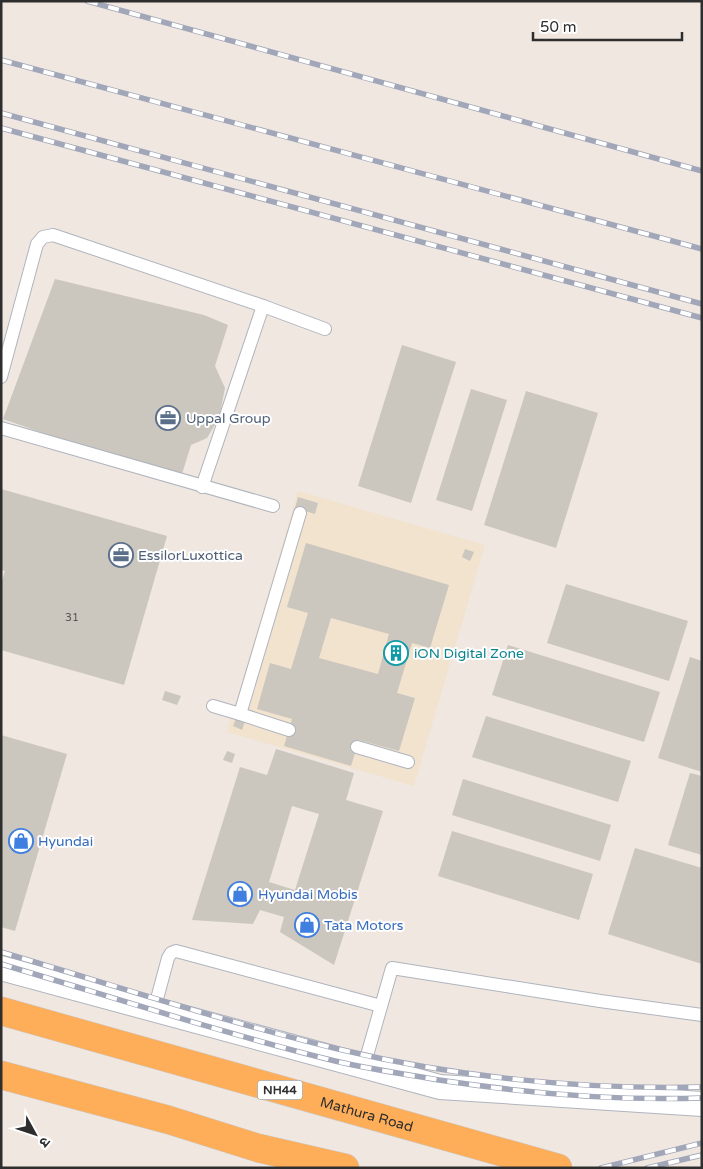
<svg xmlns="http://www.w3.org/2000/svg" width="703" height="1169" viewBox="0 0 703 1169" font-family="'Varela Round','Noto Sans Devanagari',sans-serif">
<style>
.education{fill:#f2e3ce}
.building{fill:#cbc6be;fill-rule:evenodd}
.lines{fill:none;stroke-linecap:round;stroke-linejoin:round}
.service-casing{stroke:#afb4be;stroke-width:14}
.minor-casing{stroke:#afb4be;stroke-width:26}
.trunk-casing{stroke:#c9c9c9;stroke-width:29}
.service{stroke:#fff;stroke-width:12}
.minor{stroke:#fff;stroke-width:24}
.trunk{stroke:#fead59;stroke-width:28}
.rail-casing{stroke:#a1a7b9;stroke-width:5.5}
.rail{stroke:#fff;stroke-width:4;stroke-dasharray:11;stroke-linecap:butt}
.labels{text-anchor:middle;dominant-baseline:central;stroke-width:4;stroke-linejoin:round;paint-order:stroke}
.number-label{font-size:11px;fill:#555452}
.shield{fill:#fff;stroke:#6d6d6d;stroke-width:1}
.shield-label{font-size:12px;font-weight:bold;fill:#2e2e2e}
.service-label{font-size:14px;fill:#4e5e75;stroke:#fff;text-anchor:start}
.culture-label{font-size:14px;fill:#0d838f;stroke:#fff;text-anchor:start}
.shop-label{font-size:14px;fill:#366cbe;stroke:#fff;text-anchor:start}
.street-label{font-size:14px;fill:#2e2e2e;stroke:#fff}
</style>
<rect width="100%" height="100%" fill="#f0e7e0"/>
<path class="education" d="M 298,491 L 485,545 L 414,786 L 227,732 Z"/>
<g class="building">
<path d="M 55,279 L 204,315 L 228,325 L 215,366 L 225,388 L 219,418 L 207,438 L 191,445 L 181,477 L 156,473 L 3,419 Z"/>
<path d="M 402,345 L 456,362 L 411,503 L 358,486 Z"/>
<path d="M 471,389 L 507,400 L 472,511 L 436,500 Z"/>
<path d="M 526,391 L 598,413 L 556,548 L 484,525 Z"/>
<path d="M 1,489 L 167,536 L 124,685 L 1,650 L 1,584 L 5,571 L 1,570 Z"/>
<path d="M 298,497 L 318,503 L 315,514 L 295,508 Z"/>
<path d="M 306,543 L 449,585 L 430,648 L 412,643 L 397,693 L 415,698 L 399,751 L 359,740 L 351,766 L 284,746 L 292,719 L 257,709 L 270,663 L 291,669 L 308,613 L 287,607 ZM 331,618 L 389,634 L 378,674 L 319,658 Z"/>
<path d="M 465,549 L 474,552 L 470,561 L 462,557 Z"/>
<path d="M 566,584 L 688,621 L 669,681 L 547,643 Z"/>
<path d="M 508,645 L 660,692 L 644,742 L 492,695 Z"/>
<path d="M 690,657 L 702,661 L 702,772 L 658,758 Z"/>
<path d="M 165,691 L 181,696 L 177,705 L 162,700 Z"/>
<path d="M 486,716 L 631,761 L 618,802 L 472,757 Z"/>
<path d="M 236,718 L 245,721 L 242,730 L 233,726 Z"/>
<path d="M 1,735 L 67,754 L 15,931 L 1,927 Z"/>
<path d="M 276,749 L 354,773 L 346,800 L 383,811 L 334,965 L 280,932 L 284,917 L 260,910 L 253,924 L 192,920 L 240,767 L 267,775 ZM 292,806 L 319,814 L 295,890 L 269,882 Z"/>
<path d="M 227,751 L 235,754 L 232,763 L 223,760 Z"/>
<path d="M 690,773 L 702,776 L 702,855 L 668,845 Z"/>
<path d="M 463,779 L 611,825 L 600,861 L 452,815 Z"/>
<path d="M 452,831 L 593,874 L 579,920 L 438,876 Z"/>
<path d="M 635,848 L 702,868 L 702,964 L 608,934 Z"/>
</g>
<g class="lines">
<defs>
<g id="service">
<path d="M 1,377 L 37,244 L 43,237 L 53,235 L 263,306 L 325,329"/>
<path d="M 1,428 L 273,506"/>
<path d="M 202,487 L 263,306"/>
<path d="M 213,706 L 240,714 L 300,513"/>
<path d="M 240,714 L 289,730"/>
<path d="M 357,747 L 408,762"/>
<path d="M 154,1010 L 168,958 L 171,953 L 176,951 L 381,1006"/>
<path d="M 364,1066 L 392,968 L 600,1001 L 702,1015"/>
</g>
<path id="minor" d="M 1,968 L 440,1087 L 702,1104"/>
<g id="trunk">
<path id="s1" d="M 1,1011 L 558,1168"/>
<path d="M 1,1075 L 169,1120 L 258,1148 L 345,1168"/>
</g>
</defs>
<use href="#service" class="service-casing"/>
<use href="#minor" class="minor-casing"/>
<use href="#trunk" class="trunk-casing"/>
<use href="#service" class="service"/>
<use href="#minor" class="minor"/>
<use href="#trunk" class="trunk"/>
<defs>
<g id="rail">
<path d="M 87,1 L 702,171"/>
<path d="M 1,60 L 702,249"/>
<path d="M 1,113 L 702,304"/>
<path d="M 1,128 L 702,318"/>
<path d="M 1,952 C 113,985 225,1022 338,1049 C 455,1077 582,1090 702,1087"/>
<path d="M 1,964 C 112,997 222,1033 335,1061 C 369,1069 404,1074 439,1080 C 525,1093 614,1101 702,1098"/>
<path d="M 601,1168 L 702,1143"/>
<path d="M 647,1168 L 702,1155"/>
</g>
</defs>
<use href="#rail" class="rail-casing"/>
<use href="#rail" class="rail"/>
</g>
<defs>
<symbol id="office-ring" viewBox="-11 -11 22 22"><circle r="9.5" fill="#fff" stroke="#5c6f8a" stroke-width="1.5"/><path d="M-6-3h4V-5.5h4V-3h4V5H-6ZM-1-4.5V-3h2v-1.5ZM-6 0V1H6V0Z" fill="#5c6f8a"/></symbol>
<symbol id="building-ring" viewBox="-11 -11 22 22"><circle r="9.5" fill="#fff" stroke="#0f9aa8" stroke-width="1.5"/><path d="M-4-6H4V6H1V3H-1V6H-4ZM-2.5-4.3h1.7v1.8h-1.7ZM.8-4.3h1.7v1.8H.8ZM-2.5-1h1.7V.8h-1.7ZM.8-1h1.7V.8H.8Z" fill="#0f9aa8"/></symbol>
<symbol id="shop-ring" viewBox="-11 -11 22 22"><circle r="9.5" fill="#fff" stroke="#3f7fe0" stroke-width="1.5"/><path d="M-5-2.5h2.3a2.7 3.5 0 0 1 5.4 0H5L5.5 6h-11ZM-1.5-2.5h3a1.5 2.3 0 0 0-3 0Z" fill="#3f7fe0"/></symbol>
</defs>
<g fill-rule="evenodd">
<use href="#office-ring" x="154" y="404" width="28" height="28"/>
<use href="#office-ring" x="107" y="541" width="28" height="28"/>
<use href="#building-ring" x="382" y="639" width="28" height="28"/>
<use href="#shop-ring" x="7" y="827" width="28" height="28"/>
<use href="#shop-ring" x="226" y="880" width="28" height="28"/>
<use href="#shop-ring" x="293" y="911" width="28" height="28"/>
</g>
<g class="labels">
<g class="number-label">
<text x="72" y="617">31</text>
</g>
<rect class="shield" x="257.5" y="1080.5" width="45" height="19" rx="4"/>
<g class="shield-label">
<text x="280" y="1090">NH44</text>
</g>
<g class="service-label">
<text x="186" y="418">Uppal Group</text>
<text x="138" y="555">EssilorLuxottica</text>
</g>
<g class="culture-label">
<text x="414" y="653">iON Digital Zone</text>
</g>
<g class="shop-label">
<text x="38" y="841">Hyundai</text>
<text x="258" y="894">Hyundai Mobis</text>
<text x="324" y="925">Tata Motors</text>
</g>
<g class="street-label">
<text stroke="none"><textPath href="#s1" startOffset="380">Mathura Road</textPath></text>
</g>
</g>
<rect width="703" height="1169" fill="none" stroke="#2e2e2e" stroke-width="5"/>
<g transform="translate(35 1134) rotate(130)" stroke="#ffffff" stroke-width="4" paint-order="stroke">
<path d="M0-4L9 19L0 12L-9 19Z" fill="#2e2e2e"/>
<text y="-8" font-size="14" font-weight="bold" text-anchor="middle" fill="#2e2e2e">उ</text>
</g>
<path d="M533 32v8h149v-8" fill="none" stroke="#2e2e2e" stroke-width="2.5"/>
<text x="540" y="32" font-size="15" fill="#2e2e2e" stroke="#ffffff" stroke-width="4" paint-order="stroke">50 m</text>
</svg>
